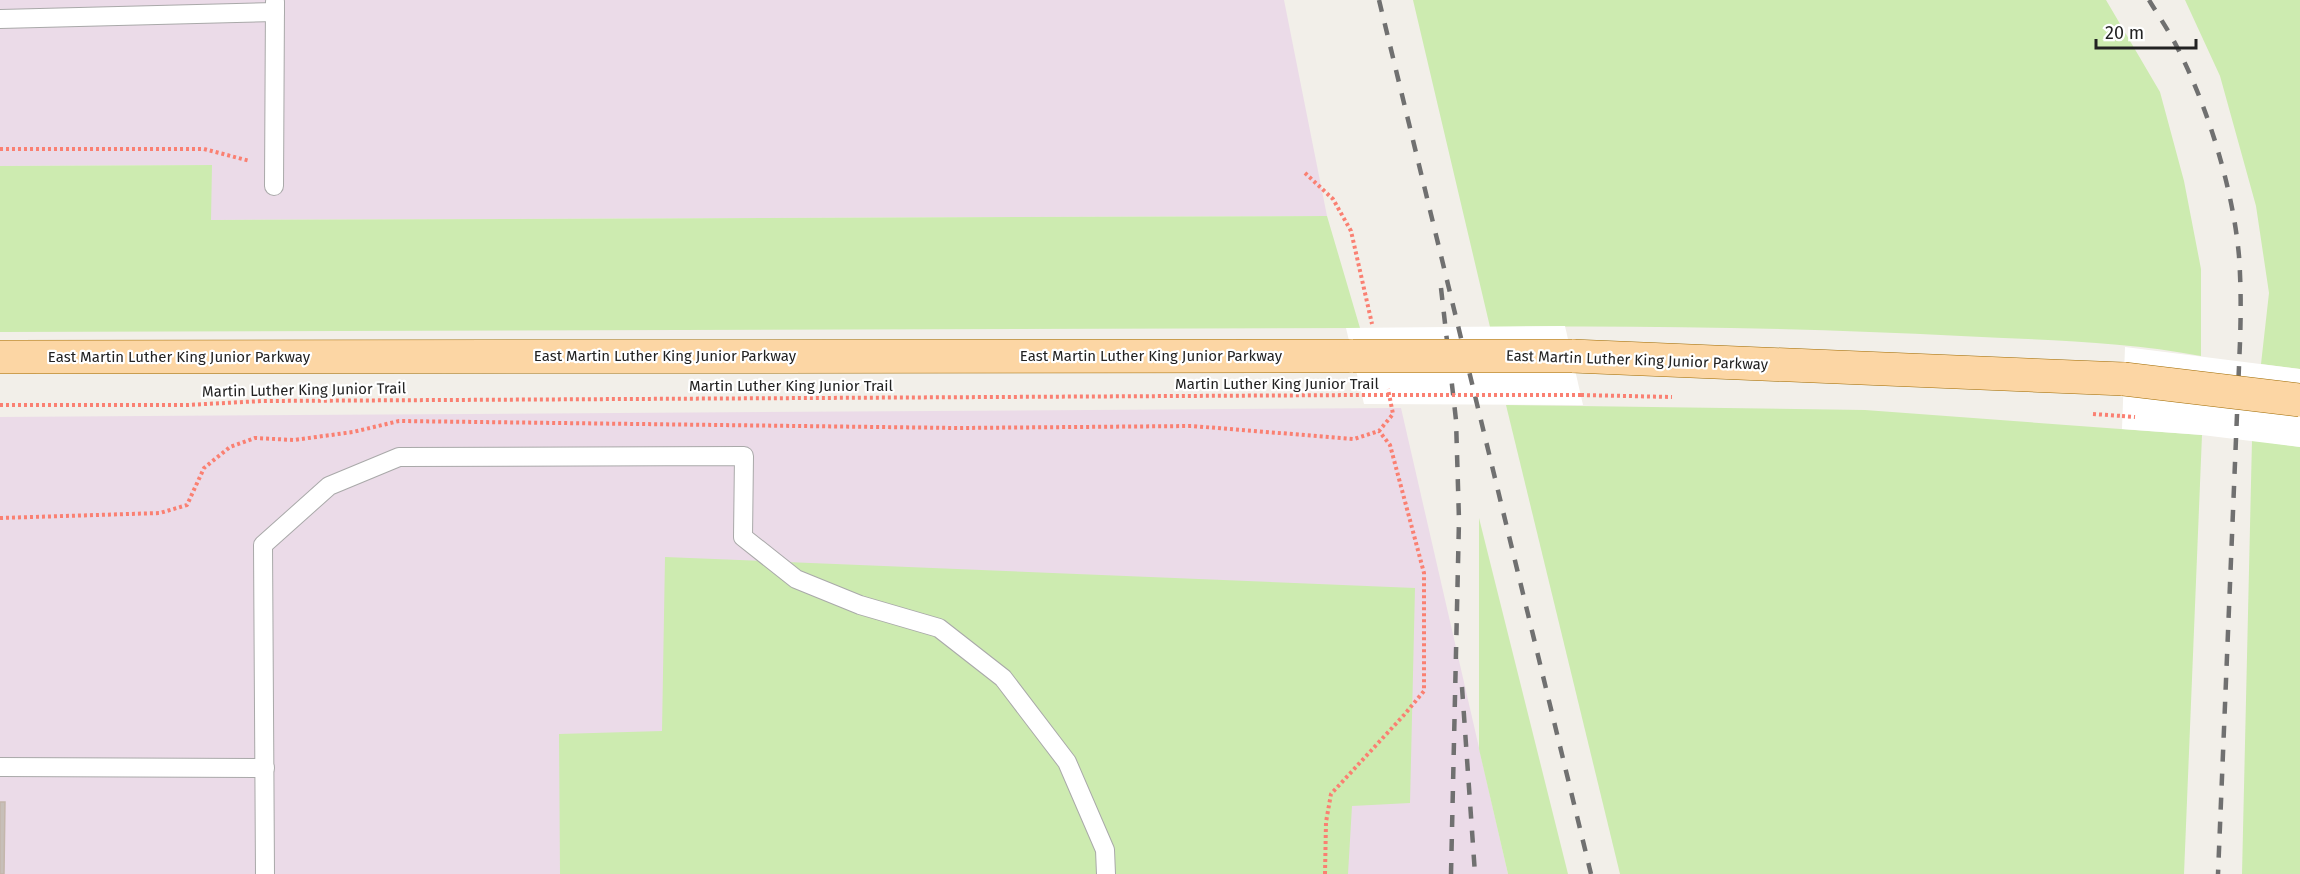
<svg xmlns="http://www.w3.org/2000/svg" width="2300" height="874" viewBox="0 0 2300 874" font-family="'Fira Sans',sans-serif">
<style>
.industrial{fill:#ebdbe8}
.grass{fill:#cdebb0}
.pier{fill:#fff}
.building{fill:#c7bfb8;stroke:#c4b6ab;stroke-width:1.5}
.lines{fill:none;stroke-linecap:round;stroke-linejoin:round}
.service-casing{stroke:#a9a9a9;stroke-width:20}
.primary-casing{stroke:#a06b00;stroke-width:34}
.path{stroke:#fa8072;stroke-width:4;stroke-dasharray:3 3;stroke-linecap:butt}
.service{stroke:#fff;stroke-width:18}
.primary{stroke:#fcd6a4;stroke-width:33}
.rail{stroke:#707070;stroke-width:4.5;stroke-dasharray:12 12;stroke-linecap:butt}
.primary-bridge-casing{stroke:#a06b00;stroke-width:34;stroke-linecap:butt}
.path-bridge{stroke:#fa8072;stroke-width:4;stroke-dasharray:3 3;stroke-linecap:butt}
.primary-bridge{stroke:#fcd6a4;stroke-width:33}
.labels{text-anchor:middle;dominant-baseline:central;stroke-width:4.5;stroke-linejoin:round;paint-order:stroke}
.street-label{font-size:15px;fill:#222;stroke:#fff}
</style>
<rect width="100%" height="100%" fill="#f2efe9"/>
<g class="industrial">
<path d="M 0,0 L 1284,0 L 1327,216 L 211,220 L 211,165 L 0,166 Z"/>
<path d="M 1401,408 L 1508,874 L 0,874 L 0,417 Z"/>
</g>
<g class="grass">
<path d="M 1413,0 L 2106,0 L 2160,92 L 2184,181 L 2201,269 L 2201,356 C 2123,341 2041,340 1961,336 C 1804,328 1647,325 1490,327 Z"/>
<path d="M 2185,0 L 2300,0 L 2300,369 L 2261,364 L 2269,293 L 2256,206 L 2220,76 Z"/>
<path d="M 212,165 L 211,220 L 1327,216 L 1360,328 L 0,332 L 0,166 Z"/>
<path d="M 1506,405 L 1865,410 L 2202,435 L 2184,874 L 1620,874 Z"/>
<path d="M 2252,440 L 2300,447 L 2300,874 L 2242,874 Z"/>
<path d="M 1479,518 L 1568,874 L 1508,874 L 1479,749 Z"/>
<path d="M 665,557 L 1415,588 L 1410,803 L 1352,806 L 1348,874 L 560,874 L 559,734 L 662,731 Z"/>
</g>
<g class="pier">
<path d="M 1565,326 L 1583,405 L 1364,404 L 1346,328 Z"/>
<path d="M 2125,347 L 2300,369 L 2300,447 L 2202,435 L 2122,429 Z"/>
</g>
<path class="building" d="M 0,802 L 5,802 L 4,874 L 0,874 Z"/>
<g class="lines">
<defs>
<g id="service">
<path d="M 0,19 L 275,12"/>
<path d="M 274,186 L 275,2"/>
<path d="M 0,767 L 265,768"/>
<path d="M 265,874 L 263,545 L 329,486 L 399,457 L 744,456 L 743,537 L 796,579 L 860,605 L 939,628 L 1003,678 L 1067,762 L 1105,850 L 1106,874"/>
</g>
<g id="primary">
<path d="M 1572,356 L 2124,379"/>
<path d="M 0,357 L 1353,356"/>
</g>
</defs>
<use href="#service" class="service-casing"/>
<use href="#primary" class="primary-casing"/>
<g class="path">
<path d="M 0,149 L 204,149 L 250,161"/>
<path d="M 1305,173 L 1333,199 L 1351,231 L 1372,324"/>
<path d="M 1581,395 L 1672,397"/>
<path d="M 0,405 L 187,405 L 262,401 L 1362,395"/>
<path d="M 2093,414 L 2122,416"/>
<path d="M 0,518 L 160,513 L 187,505 L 204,468 L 230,447 L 255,438 L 294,440 L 353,432 L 399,421 L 958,428 L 1192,426 L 1354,439 L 1379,431 L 1393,414 L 1388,389"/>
<path d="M 1325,874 L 1326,822 L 1331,794 L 1404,715 L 1424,691 L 1424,573 L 1390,445 L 1379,431"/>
</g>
<use href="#service" class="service"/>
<use href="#primary" class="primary"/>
<g class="rail">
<path d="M 1379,0 L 1591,874"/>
<path d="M 2149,0 C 2158,15 2169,31 2177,47 C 2208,107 2233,189 2239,256 C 2241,285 2241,313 2240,342 L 2218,874"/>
<path d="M 1441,288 L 1456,420 L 1459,520 L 1451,874"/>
<path d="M 1462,687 L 1475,874"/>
</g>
<defs>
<g id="primary-bridge">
<path d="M 1353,356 L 1572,356"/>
<path d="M 2124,379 L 2300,400"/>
</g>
</defs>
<use href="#primary-bridge" class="primary-bridge-casing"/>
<g class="path-bridge">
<path d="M 1362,395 L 1581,395"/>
<path d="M 2122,416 L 2135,417"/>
</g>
<use href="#primary-bridge" class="primary-bridge"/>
</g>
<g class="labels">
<g class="street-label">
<text x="665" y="356">East Martin Luther King Junior Parkway</text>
<text x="1151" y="356">East Martin Luther King Junior Parkway</text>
<text x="179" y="357">East Martin Luther King Junior Parkway</text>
<text transform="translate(1637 360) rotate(2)">East Martin Luther King Junior Parkway</text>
<text x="1277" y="384">Martin Luther King Junior Trail</text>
<text x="791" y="386">Martin Luther King Junior Trail</text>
<text transform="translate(304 390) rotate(-1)">Martin Luther King Junior Trail</text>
</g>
</g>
<path d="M2096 39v9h100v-9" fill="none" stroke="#222222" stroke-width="3"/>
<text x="2105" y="39" font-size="18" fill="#222222" stroke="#ffffff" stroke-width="4.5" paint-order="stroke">20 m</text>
</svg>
